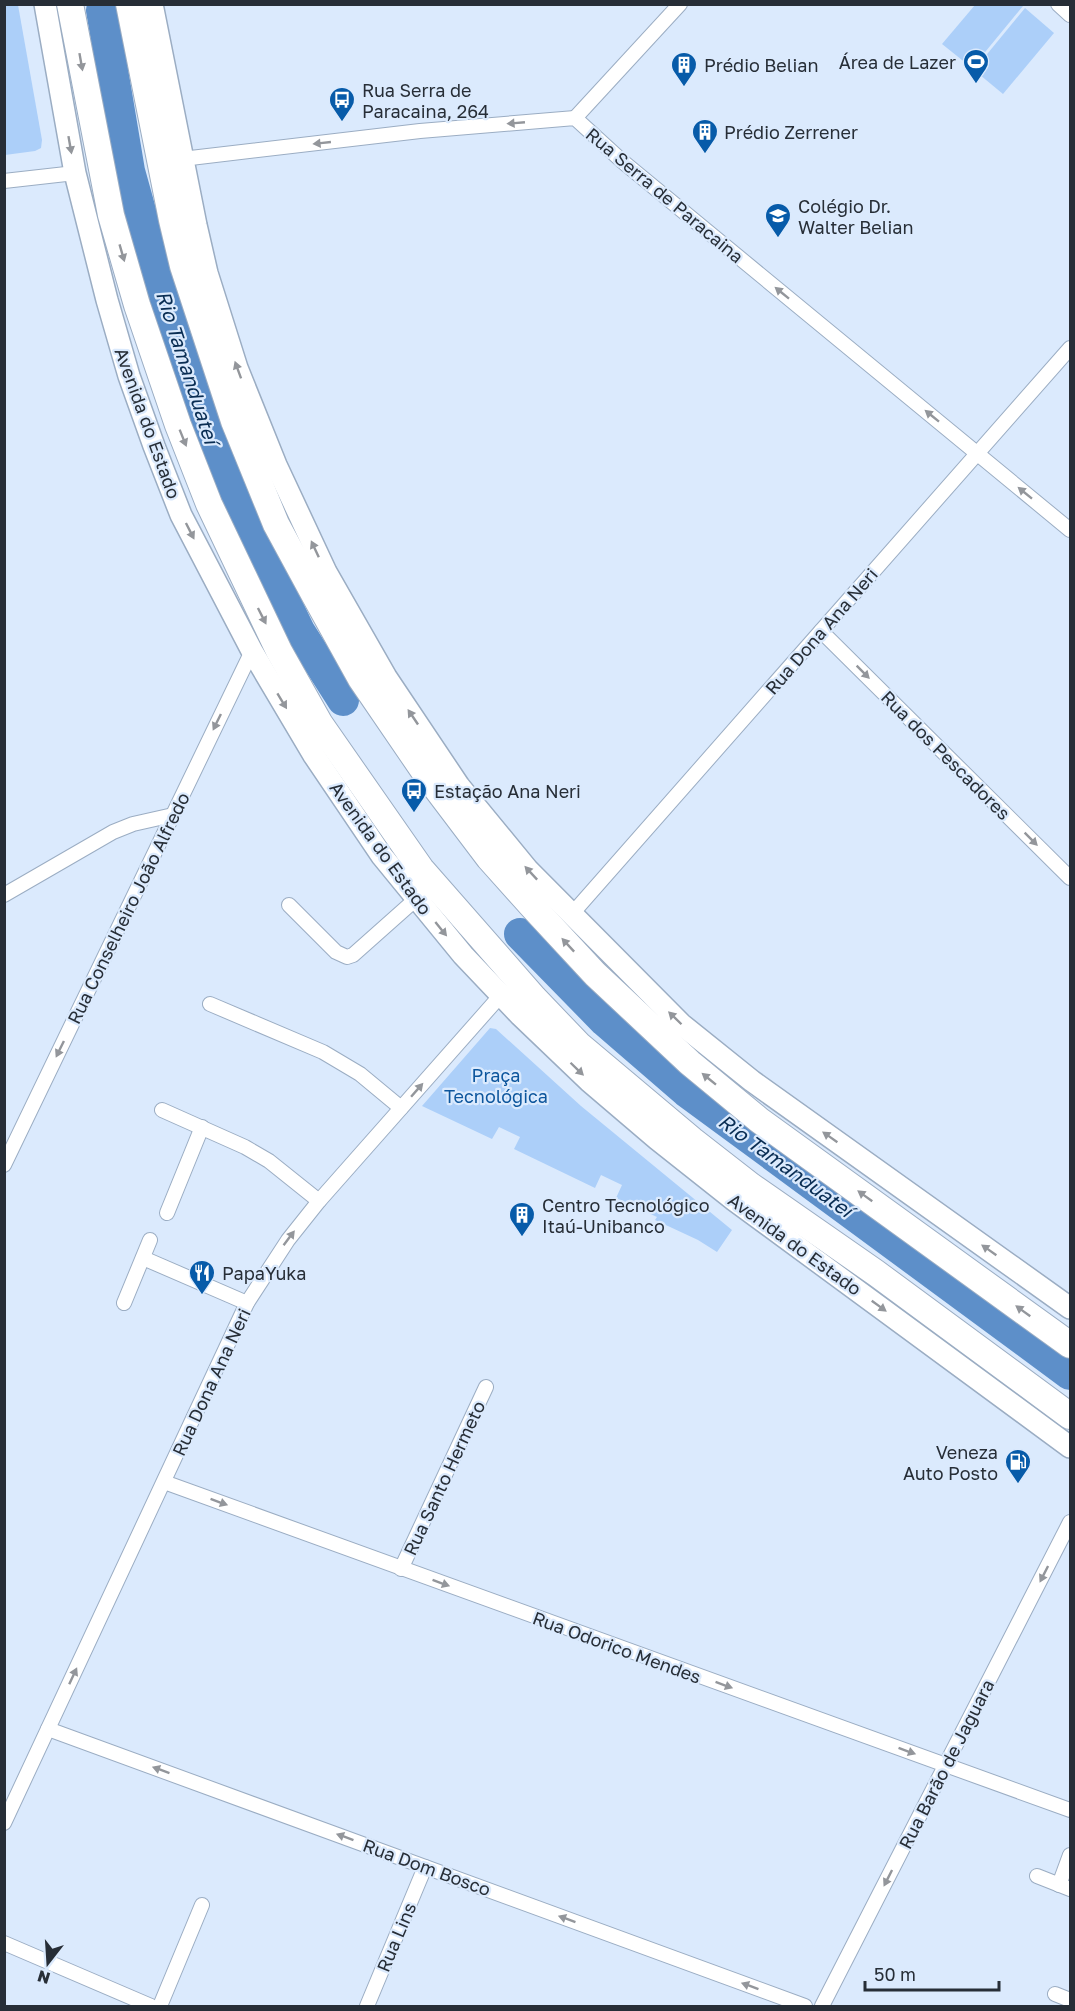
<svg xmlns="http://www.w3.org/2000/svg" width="1075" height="2011" viewBox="0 0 1075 2011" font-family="'Golos Text',sans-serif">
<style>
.green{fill:#accff9}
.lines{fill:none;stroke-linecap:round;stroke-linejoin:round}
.river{stroke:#5d8fc9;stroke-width:32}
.street-casing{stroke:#9badc3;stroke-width:16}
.primary-casing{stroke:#9badc3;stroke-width:24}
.highway-casing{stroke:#9badc3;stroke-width:28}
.street{stroke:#fff;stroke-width:14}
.primary{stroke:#fff;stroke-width:21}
.highway{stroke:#fff;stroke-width:26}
.oneway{fill:#93969b}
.labels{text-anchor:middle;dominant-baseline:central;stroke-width:4.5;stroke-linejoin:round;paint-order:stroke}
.poi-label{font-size:18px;fill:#272e37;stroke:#dbeafd;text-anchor:start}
.street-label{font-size:18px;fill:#272e37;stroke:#dbeafd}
.park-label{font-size:18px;fill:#0d569d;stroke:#dbeafd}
.water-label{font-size:20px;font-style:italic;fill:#092d53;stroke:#dbeafd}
</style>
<rect width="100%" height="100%" fill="#dbeafd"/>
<g class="green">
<path d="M 1020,4 L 1023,6 L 972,68 L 942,44 L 975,5 Z"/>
<path d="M 4,5 L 18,5 L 42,140 L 41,148 L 35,151 L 5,155 Z"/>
<path d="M 1025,8 L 1054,33 L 1003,94 L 974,70 Z"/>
<path d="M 490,1028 L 496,1029 L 581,1106 L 732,1230 L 717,1252 L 698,1240 L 655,1220 L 657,1217 L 616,1198 L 622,1185 L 601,1175 L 595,1188 L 514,1149 L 520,1137 L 499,1127 L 492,1139 L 422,1106 Z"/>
</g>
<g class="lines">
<g class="river">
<path d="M 102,10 L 129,171 L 174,333 L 214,447 L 251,532 L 299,631 L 343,700"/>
<path d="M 520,934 L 605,1021 L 686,1091 L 1070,1374"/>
</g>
<defs>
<g id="street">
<path d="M 1058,4 L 1070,15"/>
<path d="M 575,118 L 680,4"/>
<path d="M 182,159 L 420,131 L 575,118 L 622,161 L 1070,530"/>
<path d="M 4,181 L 75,173"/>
<path d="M 821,631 L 1070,878"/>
<path d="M 4,895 L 113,832 L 133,824 L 173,815"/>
<path d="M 289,905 L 336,952 L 347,957 L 353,955 L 416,899"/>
<path d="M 571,915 L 1070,348"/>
<path d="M 210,1004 L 323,1052 L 360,1074 L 401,1108"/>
<path d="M 162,1110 L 245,1147 L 269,1161 L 319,1201"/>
<path d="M 4,1165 L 252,651"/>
<path d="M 167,1213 L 202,1127"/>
<path d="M 143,1258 L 247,1303"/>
<path d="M 124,1303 L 150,1240"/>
<path d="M 164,1482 L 1070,1810"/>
<path d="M 401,1569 L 486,1387"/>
<path d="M 48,1729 L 805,2006"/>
<path d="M 4,1823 L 247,1303 L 288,1240 L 319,1201 L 501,995"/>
<path d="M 1037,1876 L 1070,1889"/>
<path d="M 1059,1885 L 1070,1855"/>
<path d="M 4,1943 L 151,2006"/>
<path d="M 1055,1994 L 1070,2000"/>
<path d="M 160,2006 L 202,1905"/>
<path d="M 367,2006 L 425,1867"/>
<path d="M 822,2006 L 1070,1522"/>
</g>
<g id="primary">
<path d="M 45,4 L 75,173 L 107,300 L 129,376 L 154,446 L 181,515 L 252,651 L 313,754 L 382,856 L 463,955 L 520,1015 L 589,1081 L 657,1139 L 734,1200 L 1070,1447"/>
<path d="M 152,4 L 196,225 L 207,273 L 237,368 L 276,465 L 326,572 L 386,677 L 459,786 L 528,870 L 681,1024 L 752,1081 L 1070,1308"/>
</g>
<g id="highway">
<path d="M 70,4 L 111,215 L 137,305 L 178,425 L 209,504 L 279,651 L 320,724 L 421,869 L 534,998 L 579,1045 L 692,1140 L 751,1186 L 876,1273 L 1070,1416"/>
<path d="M 129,4 L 172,220 L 183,266 L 234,421 L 276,524 L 315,596 L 361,679 L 430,780 L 489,858 L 532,906 L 595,974 L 690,1063 L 759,1120 L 1070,1345"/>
</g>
</defs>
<use href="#street" class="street-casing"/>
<use href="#primary" class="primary-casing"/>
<use href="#highway" class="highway-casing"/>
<use href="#street" class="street"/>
<use href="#primary" class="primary"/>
<use href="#highway" class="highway"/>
</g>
<defs><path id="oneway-solid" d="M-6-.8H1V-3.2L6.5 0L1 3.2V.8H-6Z" transform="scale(1.5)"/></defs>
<g class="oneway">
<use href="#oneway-solid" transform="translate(81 62) rotate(80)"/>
<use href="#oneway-solid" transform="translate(516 123) rotate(175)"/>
<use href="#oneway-solid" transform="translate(322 143) rotate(174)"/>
<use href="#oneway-solid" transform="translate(70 145) rotate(80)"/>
<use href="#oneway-solid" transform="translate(122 253) rotate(74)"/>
<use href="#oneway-solid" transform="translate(782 293) rotate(-141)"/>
<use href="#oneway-solid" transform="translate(238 370) rotate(-110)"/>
<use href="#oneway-solid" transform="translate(932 416) rotate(-141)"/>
<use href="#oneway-solid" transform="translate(183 438) rotate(68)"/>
<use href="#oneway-solid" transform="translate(1025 493) rotate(-141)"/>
<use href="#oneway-solid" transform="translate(190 531) rotate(63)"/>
<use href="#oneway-solid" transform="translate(315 549) rotate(-115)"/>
<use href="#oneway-solid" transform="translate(262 616) rotate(63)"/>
<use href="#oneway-solid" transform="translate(863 672) rotate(45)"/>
<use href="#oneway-solid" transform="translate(282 701) rotate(59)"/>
<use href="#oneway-solid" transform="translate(413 717) rotate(-124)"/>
<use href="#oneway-solid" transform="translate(217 722) rotate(116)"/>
<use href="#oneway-solid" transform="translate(1031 839) rotate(45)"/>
<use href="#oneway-solid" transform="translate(531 873) rotate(-133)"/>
<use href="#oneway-solid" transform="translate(441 929) rotate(51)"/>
<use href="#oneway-solid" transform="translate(568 945) rotate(-133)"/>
<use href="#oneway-solid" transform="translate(675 1018) rotate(-136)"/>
<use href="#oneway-solid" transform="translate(60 1049) rotate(116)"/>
<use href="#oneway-solid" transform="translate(577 1069) rotate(44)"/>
<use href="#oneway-solid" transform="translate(709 1079) rotate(-141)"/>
<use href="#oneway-solid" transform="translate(417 1090) rotate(-49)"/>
<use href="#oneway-solid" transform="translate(830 1137) rotate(-145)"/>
<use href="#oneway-solid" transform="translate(865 1196) rotate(-144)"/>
<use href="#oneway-solid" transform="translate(289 1238) rotate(-53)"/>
<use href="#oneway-solid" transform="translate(989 1250) rotate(-145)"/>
<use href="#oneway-solid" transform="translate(879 1306) rotate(36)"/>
<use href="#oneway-solid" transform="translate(1023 1311) rotate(-144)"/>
<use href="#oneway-solid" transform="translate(219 1502) rotate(20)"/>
<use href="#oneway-solid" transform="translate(1044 1574) rotate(117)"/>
<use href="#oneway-solid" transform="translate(441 1583) rotate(20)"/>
<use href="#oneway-solid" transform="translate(73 1676) rotate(-65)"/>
<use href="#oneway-solid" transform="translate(724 1685) rotate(20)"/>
<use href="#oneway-solid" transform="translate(907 1751) rotate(20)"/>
<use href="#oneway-solid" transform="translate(161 1770) rotate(-160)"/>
<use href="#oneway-solid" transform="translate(345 1837) rotate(-160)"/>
<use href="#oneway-solid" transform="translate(888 1878) rotate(117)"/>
<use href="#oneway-solid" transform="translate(567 1919) rotate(-160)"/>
<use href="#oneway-solid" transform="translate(750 1986) rotate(-160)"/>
</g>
<defs>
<symbol id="stadium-pin" viewBox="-11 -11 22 30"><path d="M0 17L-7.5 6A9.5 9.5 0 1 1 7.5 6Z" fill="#075ba9" stroke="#dbeafd"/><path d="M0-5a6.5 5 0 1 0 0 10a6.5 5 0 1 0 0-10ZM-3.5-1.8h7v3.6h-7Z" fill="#fff"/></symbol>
<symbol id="building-pin" viewBox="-11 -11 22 30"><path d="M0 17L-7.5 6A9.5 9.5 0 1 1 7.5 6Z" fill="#075ba9" stroke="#dbeafd"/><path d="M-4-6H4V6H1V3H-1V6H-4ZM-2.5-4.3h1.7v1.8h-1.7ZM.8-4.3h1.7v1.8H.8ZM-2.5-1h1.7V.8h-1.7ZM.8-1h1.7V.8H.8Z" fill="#fff"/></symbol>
<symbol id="bus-pin" viewBox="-11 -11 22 30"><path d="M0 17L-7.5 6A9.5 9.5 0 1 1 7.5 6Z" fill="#075ba9" stroke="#dbeafd"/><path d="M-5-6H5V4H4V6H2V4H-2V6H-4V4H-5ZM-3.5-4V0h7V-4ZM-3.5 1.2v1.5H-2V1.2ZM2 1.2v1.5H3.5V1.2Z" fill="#fff"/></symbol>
<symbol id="school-pin" viewBox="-11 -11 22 30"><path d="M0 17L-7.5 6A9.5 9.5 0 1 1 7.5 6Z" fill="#075ba9" stroke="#dbeafd"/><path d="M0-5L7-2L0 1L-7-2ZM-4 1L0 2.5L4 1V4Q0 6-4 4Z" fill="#fff"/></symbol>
<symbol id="restaurant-pin" viewBox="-11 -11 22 30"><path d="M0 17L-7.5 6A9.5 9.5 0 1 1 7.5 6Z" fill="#075ba9" stroke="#dbeafd"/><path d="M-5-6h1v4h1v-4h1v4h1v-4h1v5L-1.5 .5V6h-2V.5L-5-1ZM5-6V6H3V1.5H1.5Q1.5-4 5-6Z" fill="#fff"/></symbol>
<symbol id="fuel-pin" viewBox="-11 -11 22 30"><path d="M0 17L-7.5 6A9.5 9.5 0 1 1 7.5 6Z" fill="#075ba9" stroke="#dbeafd"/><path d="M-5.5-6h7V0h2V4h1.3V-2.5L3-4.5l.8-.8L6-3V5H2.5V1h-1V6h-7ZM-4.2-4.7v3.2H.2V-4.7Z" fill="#fff"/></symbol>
</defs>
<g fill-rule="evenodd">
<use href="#stadium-pin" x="961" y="47" width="30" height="40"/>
<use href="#building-pin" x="669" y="50" width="30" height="40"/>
<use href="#bus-pin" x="327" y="85" width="30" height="40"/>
<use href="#building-pin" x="690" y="117" width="30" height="40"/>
<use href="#school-pin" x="763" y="201" width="30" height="40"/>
<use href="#bus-pin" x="399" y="776" width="30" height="40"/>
<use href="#building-pin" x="507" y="1200" width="30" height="40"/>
<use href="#restaurant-pin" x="187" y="1258" width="30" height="40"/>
<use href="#fuel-pin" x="1003" y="1447" width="30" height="40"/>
</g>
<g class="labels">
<g class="poi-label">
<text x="956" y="62" text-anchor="end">Área de Lazer</text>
<text x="704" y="65">Prédio Belian</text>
<text x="362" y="90">Rua Serra de<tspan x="362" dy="21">Paracaina, 264</tspan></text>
<text x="724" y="132">Prédio Zerrener</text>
<text x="798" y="206">Colégio Dr.<tspan x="798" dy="21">Walter Belian</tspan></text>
<text x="434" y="791">Estação Ana Neri</text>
<text x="542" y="1205">Centro Tecnológico<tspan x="542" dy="21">Itaú-Unibanco</tspan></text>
<text x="222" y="1273">PapaYuka</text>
<text x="998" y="1452" text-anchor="end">Veneza<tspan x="998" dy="21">Auto Posto</tspan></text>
</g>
<g class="street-label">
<text transform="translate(665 195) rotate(40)">Rua Serra de Paracaina</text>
<text transform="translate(148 423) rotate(70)">Avenida do Estado</text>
<text transform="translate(821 631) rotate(-49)">Rua Dona Ana Neri</text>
<text transform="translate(946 755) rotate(45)">Rua dos Pescadores</text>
<text transform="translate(381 848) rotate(54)">Avenida do Estado</text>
<text transform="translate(128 908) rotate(-64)">Rua Conselheiro João Alfredo</text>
<text transform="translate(795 1244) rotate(36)">Avenida do Estado</text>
<text transform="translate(211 1382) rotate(-65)">Rua Dona Ana Neri</text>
<text transform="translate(444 1478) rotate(-65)">Rua Santo Hermeto</text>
<text transform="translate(617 1647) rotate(20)">Rua Odorico Mendes</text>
<text transform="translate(946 1764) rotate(-63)">Rua Barão de Jaguara</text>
<text transform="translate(427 1867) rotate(20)">Rua Dom Bosco</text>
<text transform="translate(396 1937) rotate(-67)">Rua Lins</text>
</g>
<g class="park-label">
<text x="496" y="1075">Praça<tspan x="496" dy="21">Tecnológica</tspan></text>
</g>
<g class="water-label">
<text transform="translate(188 367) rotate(72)">Rio Tamanduateí</text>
<text transform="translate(786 1165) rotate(36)">Rio Tamanduateí</text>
</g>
</g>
<rect width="1075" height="2011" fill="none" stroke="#272e37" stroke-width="12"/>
<g transform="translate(48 1963) rotate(197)" stroke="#dbeafd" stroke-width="4.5" paint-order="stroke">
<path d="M0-4.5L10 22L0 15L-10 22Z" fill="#272e37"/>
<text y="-9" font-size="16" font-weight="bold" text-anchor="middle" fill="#272e37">N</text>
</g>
<path d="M865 1981v9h134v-9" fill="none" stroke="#272e37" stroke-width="3"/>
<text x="874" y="1981" font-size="18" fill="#272e37" stroke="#dbeafd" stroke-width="4.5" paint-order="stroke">50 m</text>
</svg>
